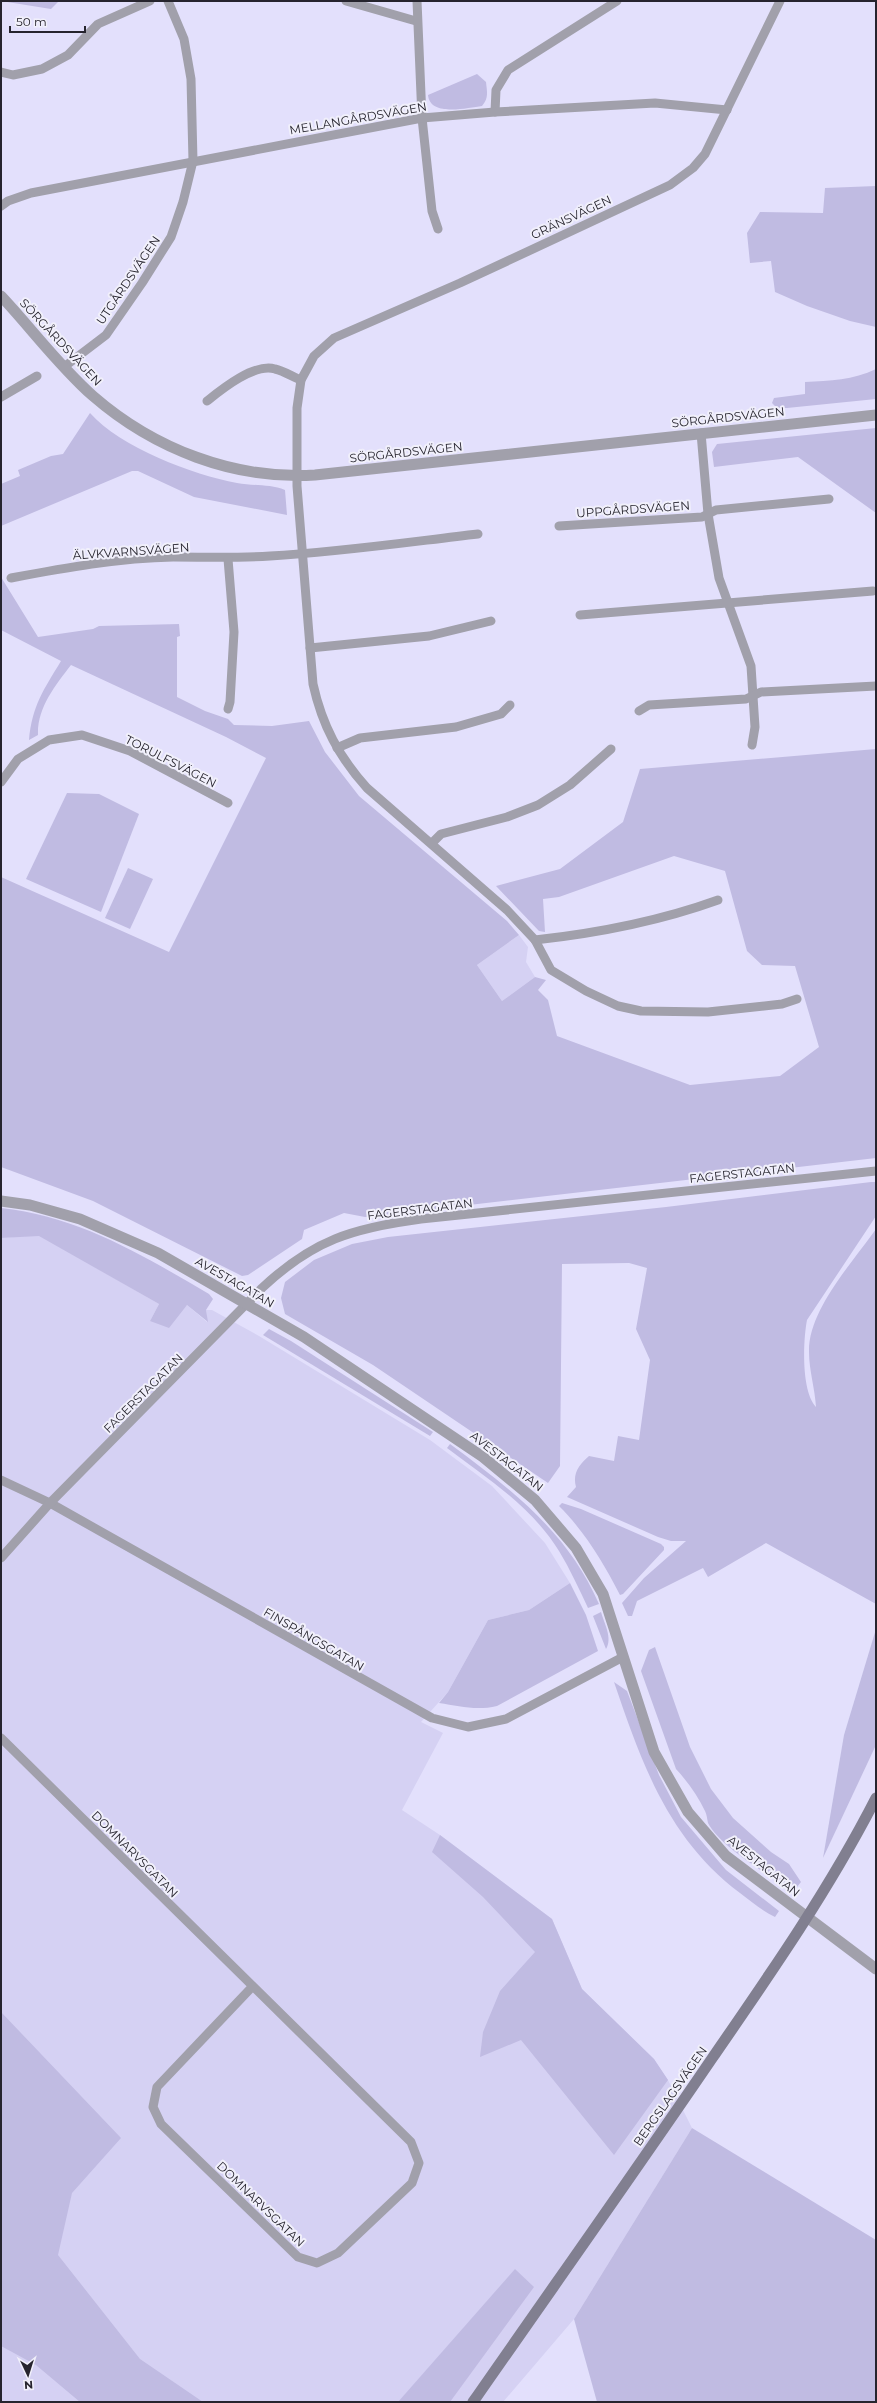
<svg xmlns="http://www.w3.org/2000/svg" width="877" height="2403" viewBox="0 0 877 2403" font-family="Montserrat,sans-serif">
<style>
.built{fill:#d5d1f3}
.green{fill:#c0bbe2}
.lines{fill:none;stroke-linecap:round;stroke-linejoin:round}
.minor{stroke:#a1a0ab;stroke-width:9}
.tertiary{stroke:#a1a0ab;stroke-width:11}
.secondary{stroke:#817f90;stroke-width:11}
.labels{text-anchor:middle;dominant-baseline:central;stroke-width:4;stroke-linejoin:round;paint-order:stroke}
.street-label{font-size:12px;fill:#26242e;stroke:#f1f0fb}
</style>
<rect width="100%" height="100%" fill="#e3e0fc"/>
<g class="built">
<path d="M 519,935 L 528,947 L 526,962 L 535,977 L 502,1001 L 477,965 Z"/>
<path d="M 39,1235 L 159,1304 L 150,1321 L 187,1305 L 207,1322 L 206,1310 L 212,1310 L 259,1336 L 430,1440 L 492,1486 L 545,1543 L 570,1583 L 529,1610 L 488,1620 L 448,1692 L 421,1722 L 443,1733 L 402,1810 L 440,1835 L 552,1919 L 582,1989 L 654,2059 L 668,2080 L 692,2128 L 574,2319 L 503,2402 L 1,2402 L 1,1238 Z"/>
</g>
<g class="green">
<path d="M 1,1 L 59,1 L 51,9 Z"/>
<path d="M 477,74 L 486,82 C 487,92 489,98 482,106 C 467,108 430,117 428,95 Z"/>
<path d="M 876,186 L 876,327 L 850,321 L 807,306 L 775,292 L 771,261 L 750,263 L 747,233 L 760,212 L 823,213 L 825,188 Z"/>
<path d="M 876,369 L 876,399 L 787,408 L 777,408 L 772,403 L 774,398 L 805,394 L 805,382 C 830,381 853,380 876,369 Z"/>
<path d="M 90,413 C 120,447 193,475 237,483 C 253,486 270,484 285,490 L 287,515 L 194,497 L 138,471 L 132,471 L 1,526 L 1,484 L 20,476 L 18,470 L 51,456 L 63,454 Z"/>
<path d="M 876,428 L 876,513 L 798,457 L 714,467 L 712,452 L 717,444 Z"/>
<path d="M 1,577 L 38,637 L 93,629 L 99,626 L 179,624 L 180,636 L 177,637 L 177,697 L 205,711 L 228,719 L 234,725 L 272,726 L 309,721 L 325,752 L 359,796 L 507,921 L 519,935 L 477,965 L 502,1001 L 535,977 L 546,980 L 538,990 L 548,1000 L 557,1036 L 690,1085 L 780,1076 L 819,1047 L 795,966 L 762,965 L 747,951 L 725,871 L 674,856 L 559,897 L 543,899 L 545,932 L 539,931 L 496,886 L 560,869 L 623,822 L 640,769 L 876,749 L 876,1158 L 365,1217 L 344,1213 L 304,1230 L 302,1239 L 248,1275 L 242,1276 L 93,1201 L 1,1167 L 1,877 L 169,952 L 266,758 L 226,737 L 71,665 C 55,686 37,708 38,735 L 29,740 C 32,706 44,689 61,661 L 1,630 Z"/>
<path d="M 67,793 L 99,794 L 139,814 L 101,912 L 26,879 Z"/>
<path d="M 128,868 L 153,879 L 130,929 L 105,918 Z"/>
<path d="M 871,1182 L 876,1182 L 876,1216 L 807,1320 C 803,1341 801,1391 816,1407 C 815,1389 809,1370 809,1352 C 808,1310 853,1262 876,1229 L 876,1604 L 766,1543 L 708,1577 L 703,1568 L 637,1601 L 632,1616 L 628,1616 L 622,1603 L 644,1578 L 686,1541 L 671,1541 L 658,1537 L 567,1497 L 576,1487 C 572,1473 580,1464 589,1456 L 614,1461 L 618,1436 L 639,1440 L 650,1360 L 636,1329 L 647,1268 L 629,1263 L 562,1264 L 560,1466 L 548,1483 L 373,1365 L 285,1314 L 281,1298 L 285,1282 L 314,1260 L 352,1244 L 388,1237 L 666,1207 Z"/>
<path d="M 1,1208 C 81,1217 142,1255 209,1294 L 213,1299 L 206,1310 L 208,1322 L 187,1305 L 169,1328 L 150,1321 L 159,1304 L 39,1236 L 1,1238 Z"/>
<path d="M 269,1329 L 291,1341 L 433,1432 L 430,1436 L 263,1335 Z"/>
<path d="M 450,1444 C 512,1490 567,1531 599,1604 L 588,1608 C 579,1589 570,1569 559,1551 C 532,1507 487,1478 447,1448 Z"/>
<path d="M 562,1503 L 581,1509 L 661,1544 L 664,1547 L 664,1550 L 623,1594 L 620,1595 C 603,1562 585,1532 559,1506 Z"/>
<path d="M 570,1583 L 586,1615 L 598,1651 L 497,1706 C 476,1711 459,1706 439,1703 L 448,1692 L 488,1620 L 529,1610 Z"/>
<path d="M 601,1612 C 604,1623 613,1638 606,1649 L 593,1616 Z"/>
<path d="M 876,1629 L 876,1745 L 823,1858 L 844,1735 Z"/>
<path d="M 655,1647 L 690,1747 L 711,1789 L 733,1818 L 771,1852 L 789,1864 L 801,1882 L 793,1892 C 771,1876 720,1847 708,1823 C 707,1819 707,1815 705,1811 C 698,1796 687,1781 676,1769 L 641,1671 L 649,1650 Z"/>
<path d="M 614,1682 L 627,1691 L 659,1775 L 681,1817 L 726,1870 L 779,1911 L 775,1917 C 762,1911 751,1901 740,1893 C 668,1839 642,1764 614,1682 Z"/>
<path d="M 440,1835 L 552,1919 L 582,1989 L 654,2059 L 668,2080 L 614,2155 L 521,2040 L 480,2057 L 483,2032 L 500,1991 L 535,1952 L 483,1897 L 432,1852 Z"/>
<path d="M 1,2012 L 121,2138 L 72,2193 L 58,2255 L 140,2359 L 203,2402 L 80,2402 L 36,2365 L 1,2346 Z"/>
<path d="M 692,2128 L 876,2240 L 876,2402 L 597,2402 L 574,2319 Z"/>
<path d="M 515,2269 L 534,2287 L 450,2402 L 398,2402 Z"/>
</g>
<g class="lines">
<g class="minor">
<path d="M 346,1 L 416,21"/>
<path d="M 417,1 L 422,118 L 432,211 L 438,229"/>
<path d="M 780,1 L 705,154 L 693,168 L 670,185 L 460,283 L 334,338 L 314,356 L 301,380 L 297,408 L 297,486 L 313,684 C 322,725 339,757 367,788 L 507,910 L 535,940 L 551,970 L 586,991 L 618,1006 L 641,1011 L 708,1012 L 782,1004 L 797,999"/>
<path d="M 1,72 L 13,75 L 42,69 L 68,55 L 98,24 L 150,1"/>
<path d="M 495,112 L 496,90 L 508,70 L 617,1"/>
<path d="M 1,206 L 8,201 L 31,193 L 422,118 L 495,112 L 655,103 L 727,110"/>
<path d="M 64,367 L 106,335 L 142,283 L 171,237 L 183,202 L 193,161 L 191,79 L 184,39 L 168,1"/>
<path d="M 1,397 L 37,376"/>
<path d="M 207,401 C 222,389 254,363 275,369 C 284,371 293,377 301,380"/>
<path d="M 701,433 L 708,514 L 719,578 L 751,666 L 755,727 L 752,745"/>
<path d="M 559,526 L 702,517 L 716,510 L 829,499"/>
<path d="M 11,578 C 64,568 119,558 173,557 C 206,557 238,558 270,556 C 340,552 409,542 478,534"/>
<path d="M 580,615 L 873,591"/>
<path d="M 310,648 L 429,636 L 491,621"/>
<path d="M 228,709 L 230,702 L 234,632 L 228,559"/>
<path d="M 639,711 L 649,705 L 746,699 L 761,692 L 876,686"/>
<path d="M 337,748 L 360,738 L 456,727 L 501,714 L 510,705"/>
<path d="M 1,782 L 18,759 L 49,740 L 82,735 L 130,751 L 228,803"/>
<path d="M 432,843 L 441,834 L 507,817 L 538,805 L 570,785 L 611,749"/>
<path d="M 535,940 C 599,933 657,922 718,900"/>
<path d="M 1,1480 L 50,1503 L 432,1718 L 468,1727 L 506,1719 L 623,1657"/>
<path d="M 1,1558 L 50,1503 L 262,1288 C 313,1240 353,1228 421,1219 L 876,1171"/>
<path d="M 1,1738 L 411,2142 L 419,2163 L 412,2183 L 338,2253 L 317,2263 L 298,2257 L 161,2124 L 153,2107 L 157,2087 L 252,1987"/>
</g>
<g class="tertiary">
<path d="M 1,296 C 32,329 59,366 93,396 C 154,449 234,480 315,475 L 876,415"/>
<path d="M 1,1201 L 30,1205 L 80,1219 L 158,1253 L 304,1337 L 483,1457 L 535,1500 L 576,1548 L 603,1594 L 654,1752 L 688,1812 L 726,1856 L 876,1969"/>
</g>
<path class="secondary" d="M 473,2402 C 553,2287 634,2173 713,2057 C 771,1973 830,1888 876,1798"/>
</g>
<g class="labels">
<g class="street-label">
<text transform="translate(358 118) rotate(-10)">MELLANGÅRDSVÄGEN</text>
<text transform="translate(571 217) rotate(-25)">GRÄNSVÄGEN</text>
<text transform="translate(128 280) rotate(-56)">UTGÅRDSVÄGEN</text>
<text transform="translate(61 342) rotate(47)">SÖRGÅRDSVÄGEN</text>
<text transform="translate(728 417) rotate(-6)">SÖRGÅRDSVÄGEN</text>
<text transform="translate(406 452) rotate(-6)">SÖRGÅRDSVÄGEN</text>
<text transform="translate(633 509) rotate(-4)">UPPGÅRDSVÄGEN</text>
<text transform="translate(131 551) rotate(-4)">ÄLVKVARNSVÄGEN</text>
<text transform="translate(171 761) rotate(27)">TORULFSVÄGEN</text>
<text transform="translate(742 1173) rotate(-6)">FAGERSTAGATAN</text>
<text transform="translate(420 1209) rotate(-7)">FAGERSTAGATAN</text>
<text transform="translate(235 1282) rotate(30)">AVESTAGATAN</text>
<text transform="translate(143 1393) rotate(-45)">FAGERSTAGATAN</text>
<text transform="translate(507 1461) rotate(38)">AVESTAGATAN</text>
<text transform="translate(314 1639) rotate(30)">FINSPÅNGSGATAN</text>
<text transform="translate(135 1854) rotate(45)">DOMNARVSGATAN</text>
<text transform="translate(764 1866) rotate(39)">AVESTAGATAN</text>
<text transform="translate(670 2096) rotate(-55)">BERGSLAGSVÄGEN</text>
<text transform="translate(261 2204) rotate(44)">DOMNARVSGATAN</text>
</g>
</g>
<rect width="877" height="2403" fill="none" stroke="#26242e" stroke-width="4"/>
<g transform="translate(28 2375) rotate(176)" stroke="#f1f0fb" stroke-width="3" paint-order="stroke">
<path d="M0-3L7 15L0 10L-7 15Z" fill="#26242e"/>
<text y="-6" font-size="11" font-weight="bold" text-anchor="middle" fill="#26242e">N</text>
</g>
<path d="M10 26v6h75v-6" fill="none" stroke="#26242e" stroke-width="2"/>
<text x="16" y="26" font-size="12" fill="#26242e" stroke="#f1f0fb" stroke-width="3" paint-order="stroke">50 m</text>
</svg>
